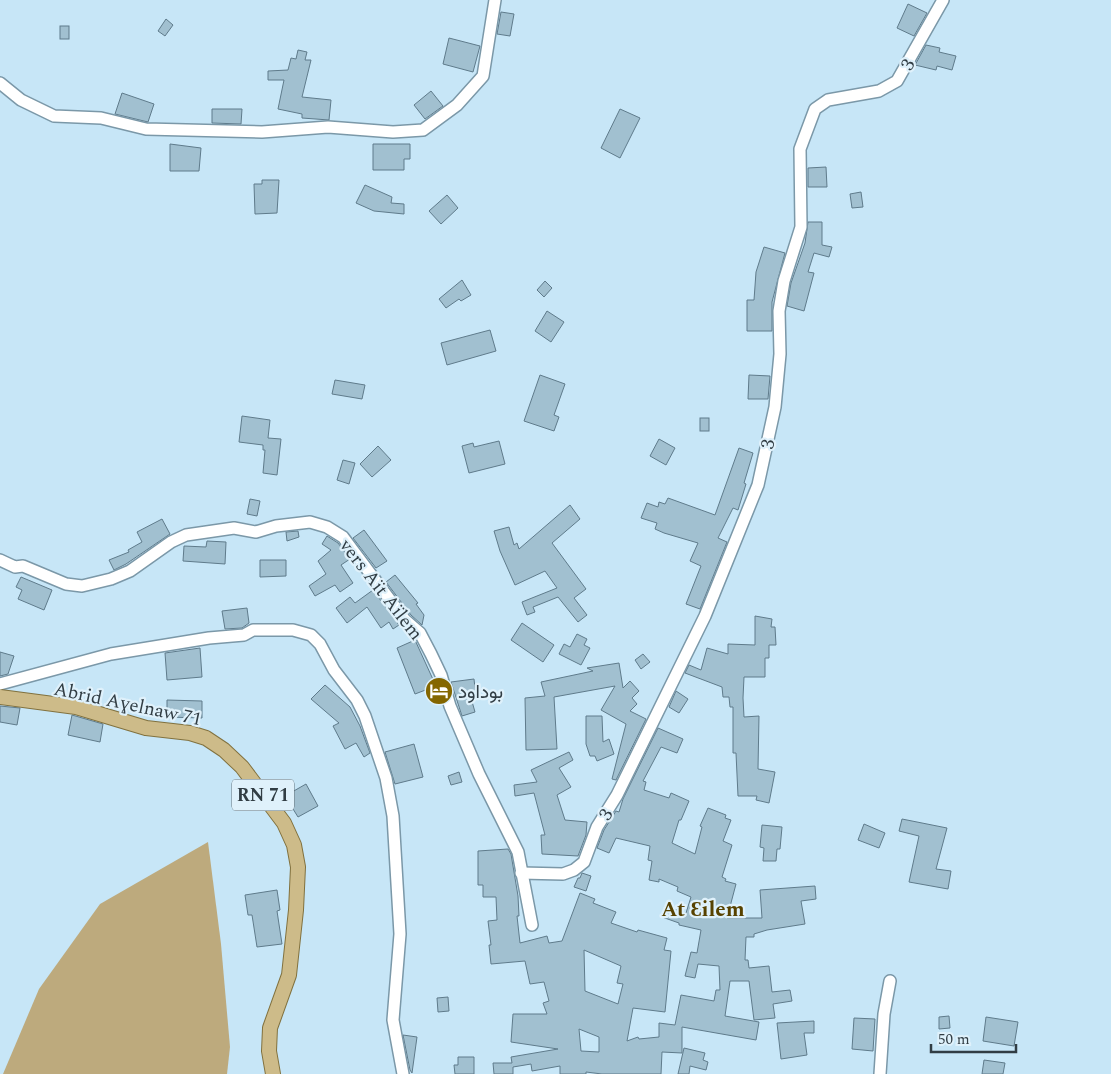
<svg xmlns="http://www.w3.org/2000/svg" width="1111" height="1074" font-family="Spectral,Vazirmatn,serif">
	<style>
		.forest { fill: #bdaa7d }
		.building { fill: #a1c0d0; stroke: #5f7b8b; fill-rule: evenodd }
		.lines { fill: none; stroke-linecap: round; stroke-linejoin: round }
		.minor-casing { stroke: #7b98a8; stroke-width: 14 }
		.major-casing { stroke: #81713e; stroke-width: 16 }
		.minor { stroke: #fff; stroke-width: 11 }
		.major { stroke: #cdbb89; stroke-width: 14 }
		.labels { text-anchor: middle; stroke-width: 4.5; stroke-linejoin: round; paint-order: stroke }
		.shield { fill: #dff1fb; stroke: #65737b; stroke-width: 1 }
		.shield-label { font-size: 18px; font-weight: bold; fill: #313d44 }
		.street-label { font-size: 19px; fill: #313d44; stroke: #dff1fb }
		.poi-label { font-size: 19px; fill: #313d44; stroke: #dff1fb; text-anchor: start }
		.quarter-label { font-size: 21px; font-weight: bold; fill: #574200; stroke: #dff1fb }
	</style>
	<rect width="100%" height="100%" fill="#c7e6f7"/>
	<polygon class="forest" points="208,842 221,944 230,1047 227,1074 3,1074 39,989 100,904"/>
	<g class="building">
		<polygon points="908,4 927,13 914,36 897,28"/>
		<polygon points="501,12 514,14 510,36 497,34"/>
		<polygon points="166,19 173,25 165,36 158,31"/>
		<rect x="60" y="26" width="9" height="13"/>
		<polygon points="449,38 480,46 473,72 443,64"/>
		<polygon points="926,45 940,48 939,52 956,56 952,70 937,66 936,70 915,65"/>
		<polygon points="298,50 307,52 305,60 311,60 302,97 331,100 329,120 302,118 302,114 278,109 284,80 268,80 268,71 288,70 291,58 296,59"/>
		<polygon points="431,91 443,106 425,119 414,105"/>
		<polygon points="122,93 154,104 148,122 115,114"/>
		<polygon points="212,109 242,109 241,124 212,123"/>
		<polygon points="620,109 640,118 620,158 601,148"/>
		<polygon points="170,144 201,148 199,171 170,171"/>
		<polygon points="373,144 410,144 410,159 404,159 404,170 373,170"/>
		<polygon points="826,167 827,187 808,187 808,168"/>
		<polygon points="262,180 279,180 277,213 255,214 254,184 262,184"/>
		<polygon points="365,185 392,197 391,203 404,204 404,214 374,211 356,203"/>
		<polygon points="861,192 863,207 852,208 850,194"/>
		<polygon points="447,195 458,208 441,224 429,211"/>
		<polygon points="808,222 822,222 822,245 832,247 829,257 814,253 808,272 814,273 804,311 787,306 791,283 805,243"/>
		<polygon points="764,247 785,253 772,302 772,331 747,331 747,300 754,300 756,272"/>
		<polygon points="462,280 471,295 461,301 459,299 446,308 439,299"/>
		<polygon points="545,281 552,288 544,297 537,290"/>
		<polygon points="547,311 564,322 551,342 535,331"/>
		<polygon points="490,330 496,351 447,365 441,343"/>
		<polygon points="540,375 565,384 554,415 559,417 554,431 524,421"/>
		<polygon points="749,375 770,376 768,399 748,399"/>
		<polygon points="335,380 365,385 362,399 332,394"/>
		<polygon points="242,416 270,420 268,438 281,439 277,475 263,473 265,450 263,450 263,445 239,442"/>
		<rect x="700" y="418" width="9" height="13"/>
		<polygon points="659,439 675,448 666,465 650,456"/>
		<polygon points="499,441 505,464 469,473 462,446 473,443 474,447"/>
		<polygon points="378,446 391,460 372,477 360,464"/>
		<polygon points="739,448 753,453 744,483 746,484 738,510 733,508 718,538 727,542 700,609 686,604 701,566 690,561 698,543 664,533 655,529 657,523 641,518 647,503 658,507 659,502 665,504 668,498 715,515"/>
		<polygon points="343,460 355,463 349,484 337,480"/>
		<polygon points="250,499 260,501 257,516 247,514"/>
		<polygon points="570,505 580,519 552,543 586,589 574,598 587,615 578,622 558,597 533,607 535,612 527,615 522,602 557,588 545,571 515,585 500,551 494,531 509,527 514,545 517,543 519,549"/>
		<polygon points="162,519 170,534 126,564 114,570 109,560 129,552 128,550 142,542 137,532"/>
		<polygon points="364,530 387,561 376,568 353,538"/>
		<polygon points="298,531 299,537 287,541 286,532"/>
		<polygon points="327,536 338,543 350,559 341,565 353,583 340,592 335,585 315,596 309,586 326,574 318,561 331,550 322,544"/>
		<polygon points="207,541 226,542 225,564 183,561 184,546 206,547"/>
		<polygon points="260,560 286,560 286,576 260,577"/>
		<polygon points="395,575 418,603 416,604 424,615 422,625 411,615 386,582"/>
		<polygon points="21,577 52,590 44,610 18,599 22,590 16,587"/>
		<polygon points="373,590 399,625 393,629 389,622 381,628 367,607 347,623 336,608 350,597 355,603"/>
		<polygon points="247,608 249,623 242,628 225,629 222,611"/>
		<polygon points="755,616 772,619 771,627 775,627 776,645 769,645 769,658 765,658 765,677 744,677 743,698 744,717 759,716 758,769 775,772 769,803 756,800 757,796 738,796 736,753 733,753 733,707 730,707 729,697 723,697 722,687 685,673 689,665 701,670 707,648 728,654 728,644 755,645"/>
		<polygon points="522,623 554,645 543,662 511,640"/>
		<polygon points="577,634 587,639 584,645 590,648 581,665 559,654 564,644 570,647"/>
		<polygon points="415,640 436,686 415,694 397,648"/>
		<polygon points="200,648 202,677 167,680 165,653"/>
		<polygon points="0,652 14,656 8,674 0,676"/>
		<polygon points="643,654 650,662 641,669 635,660"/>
		<polygon points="619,663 623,688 630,681 639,691 632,698 637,704 630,711 646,719 616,780 612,779 626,724 601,710 615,686 554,697 557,749 526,750 525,698 545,696 541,682 593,671 587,668"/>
		<polygon points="474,679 476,697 471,698 475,712 462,716 451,682"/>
		<polygon points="325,685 350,707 360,726 370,753 364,757 356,743 345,749 333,726 339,723 311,699"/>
		<polygon points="676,691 688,699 679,713 669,707"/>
		<polygon points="167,700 202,701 202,718 167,717"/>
		<polygon points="0,706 20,708 17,725 0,722"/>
		<polygon points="72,715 103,724 100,742 68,735"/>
		<polygon points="586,716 602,716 603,742 609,739 614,754 597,761 595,756 590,756 586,744"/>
		<path d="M 658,728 L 683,739 L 677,753 L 661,747 L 643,781 L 646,782 L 644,790 L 669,798 L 671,793 L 689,801 L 681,820 L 679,820 L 672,843 L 695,854 L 702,827 L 700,826 L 708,808 L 726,815 L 725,818 L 731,820 L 723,841 L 732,845 L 722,877 L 726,879 L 725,881 L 736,884 L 727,918 L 762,918 L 760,890 L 815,886 L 816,899 L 801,901 L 805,924 L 767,930 L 754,934 L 754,937 L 746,937 L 745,960 L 748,960 L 749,968 L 769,966 L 772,992 L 790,990 L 792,1001 L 773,1004 L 775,1018 L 754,1020 L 749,981 L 730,981 L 725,1016 L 759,1022 L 756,1040 L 682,1027 L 682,1053 L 662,1052 L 661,1074 L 602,1074 L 586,1072 L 586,1074 L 560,1074 L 560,1066 L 532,1071 L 531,1064 L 513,1067 L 513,1074 L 494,1074 L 493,1063 L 512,1063 L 511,1057 L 558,1049 L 511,1042 L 513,1014 L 547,1014 L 543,1003 L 549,1001 L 544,982 L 530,984 L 525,961 L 491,964 L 489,945 L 491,945 L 488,921 L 497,920 L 496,897 L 483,897 L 483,885 L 478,885 L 478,851 L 508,849 L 511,854 L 518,896 L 519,916 L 517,916 L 520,943 L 547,936 L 549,943 L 562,941 L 580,893 L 595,899 L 593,903 L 616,912 L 611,923 L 637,932 L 638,930 L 667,938 L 664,950 L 671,951 L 665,1012 L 633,1008 L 627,1041 L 638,1037 L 639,1039 L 659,1037 L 659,1023 L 675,1025 L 681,995 L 714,1001 L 716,990 L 720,990 L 719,966 L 698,964 L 695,978 L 685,976 L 691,952 L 697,953 L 701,930 L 679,925 L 679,923 L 662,917 L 665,906 L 686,913 L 691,897 L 677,891 L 678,887 L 659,879 L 659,882 L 649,880 L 652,861 L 648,860 L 650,846 L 616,838 L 609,853 L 597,848 L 604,830 L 616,811 L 619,812 L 623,799 ZM 584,950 L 621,966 L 617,983 L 623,984 L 618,1004 L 585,991 ZM 579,1029 L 599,1037 L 599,1052 L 581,1051 Z"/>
		<polygon points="414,744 423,777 395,784 385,752"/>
		<polygon points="569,752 573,760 559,768 571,787 557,795 565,820 587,822 586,835 578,856 542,854 541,835 545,835 534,793 515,796 514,785 537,782 531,770"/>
		<polygon points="459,772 462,782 451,785 448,776"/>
		<polygon points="306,784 318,806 298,817 285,796"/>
		<polygon points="902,819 947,828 936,869 951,871 948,889 909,882 919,836 899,831"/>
		<polygon points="864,824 885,833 879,848 858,840"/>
		<polygon points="762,825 782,827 780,849 777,849 776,861 763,861 764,848 760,847"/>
		<polygon points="582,873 591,876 586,891 574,887 578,878 580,878"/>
		<polygon points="277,890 280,910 277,911 282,944 257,947 252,915 248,915 245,895"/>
		<polygon points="448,997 449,1011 438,1012 437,998"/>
		<polygon points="949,1016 950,1028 939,1029 939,1017"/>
		<polygon points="986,1017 1018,1022 1014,1046 983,1041"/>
		<polygon points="854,1018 875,1019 873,1051 852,1049"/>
		<polygon points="814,1021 814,1033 804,1033 807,1055 781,1059 777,1023"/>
		<polygon points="403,1035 417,1037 412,1073 410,1070"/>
		<polygon points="684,1048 705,1053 703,1060 708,1062 706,1070 690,1066 689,1074 678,1074"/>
		<polygon points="458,1057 474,1057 474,1074 455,1074 454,1065 458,1065"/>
		<polygon points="984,1060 1005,1063 1003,1074 982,1074"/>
	</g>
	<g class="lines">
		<defs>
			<g id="minor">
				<polyline points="0,83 21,100 54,116 101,118 146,129 262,132 328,127 393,132 423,130 457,105 483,76 495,0"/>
				<polyline points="0,560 15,567 23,566 66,584 82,586 111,579 130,571 171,542 186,535 234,528 256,532 276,526 310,522 327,527 343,537 405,620 420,633 431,654 441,675 450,706 479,774 518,852 532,925"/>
				<polyline points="0,684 111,654 209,638 244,635 253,630 293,630 311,635 320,644 334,670 357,700 365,716 386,778 393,816 400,934 393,1020 403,1074"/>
				<polyline points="521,873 563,874 574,870 584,862 597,827 617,795 705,616 758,485 775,407 780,354 779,311 784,281 801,227 800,149 815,109 828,100 879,91 897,81 943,0"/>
				<polyline points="880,1074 884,1014 890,981"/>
			</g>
			<polyline id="major" points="0,697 76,707 146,728 190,733 206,738 224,750 242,767 284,823 294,845 298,867 296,910 289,975 270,1028 269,1051 273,1074"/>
		</defs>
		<use href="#minor" class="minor-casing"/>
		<use href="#major" class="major-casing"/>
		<use href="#minor" class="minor"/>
		<use href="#major" class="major"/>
	</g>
	<defs>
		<symbol id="hotel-disc" viewBox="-11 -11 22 22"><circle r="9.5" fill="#846600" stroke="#dff1fb"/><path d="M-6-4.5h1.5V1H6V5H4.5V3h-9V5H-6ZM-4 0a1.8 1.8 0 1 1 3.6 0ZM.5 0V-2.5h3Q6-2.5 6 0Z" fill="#fff"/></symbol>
	</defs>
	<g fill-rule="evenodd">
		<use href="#hotel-disc" x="423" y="675" width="32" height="32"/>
	</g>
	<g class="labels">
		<rect class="shield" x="232" y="779.5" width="62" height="31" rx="4"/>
		<g class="shield-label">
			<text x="263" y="801">RN 71</text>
		</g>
		<g class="street-label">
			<text transform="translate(907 64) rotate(-59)" y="7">3</text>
			<text transform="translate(767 444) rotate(-78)" y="7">3</text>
			<text transform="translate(382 589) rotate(52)" y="7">vers Aït Aïlem</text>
			<text transform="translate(128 703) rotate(12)" y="7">Abrid Aɣelnaw 71</text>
			<text transform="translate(605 814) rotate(-57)" y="7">3</text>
		</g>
		<g class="poi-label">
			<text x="458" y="698">بوداود</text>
		</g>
		<g class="quarter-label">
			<text x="703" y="916">At Ɛilem</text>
		</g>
	</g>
	<path d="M931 1044v8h85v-8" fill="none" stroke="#313d44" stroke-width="2.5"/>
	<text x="938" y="1044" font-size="15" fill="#313d44" stroke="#dff1fb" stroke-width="4" paint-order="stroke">50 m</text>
</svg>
